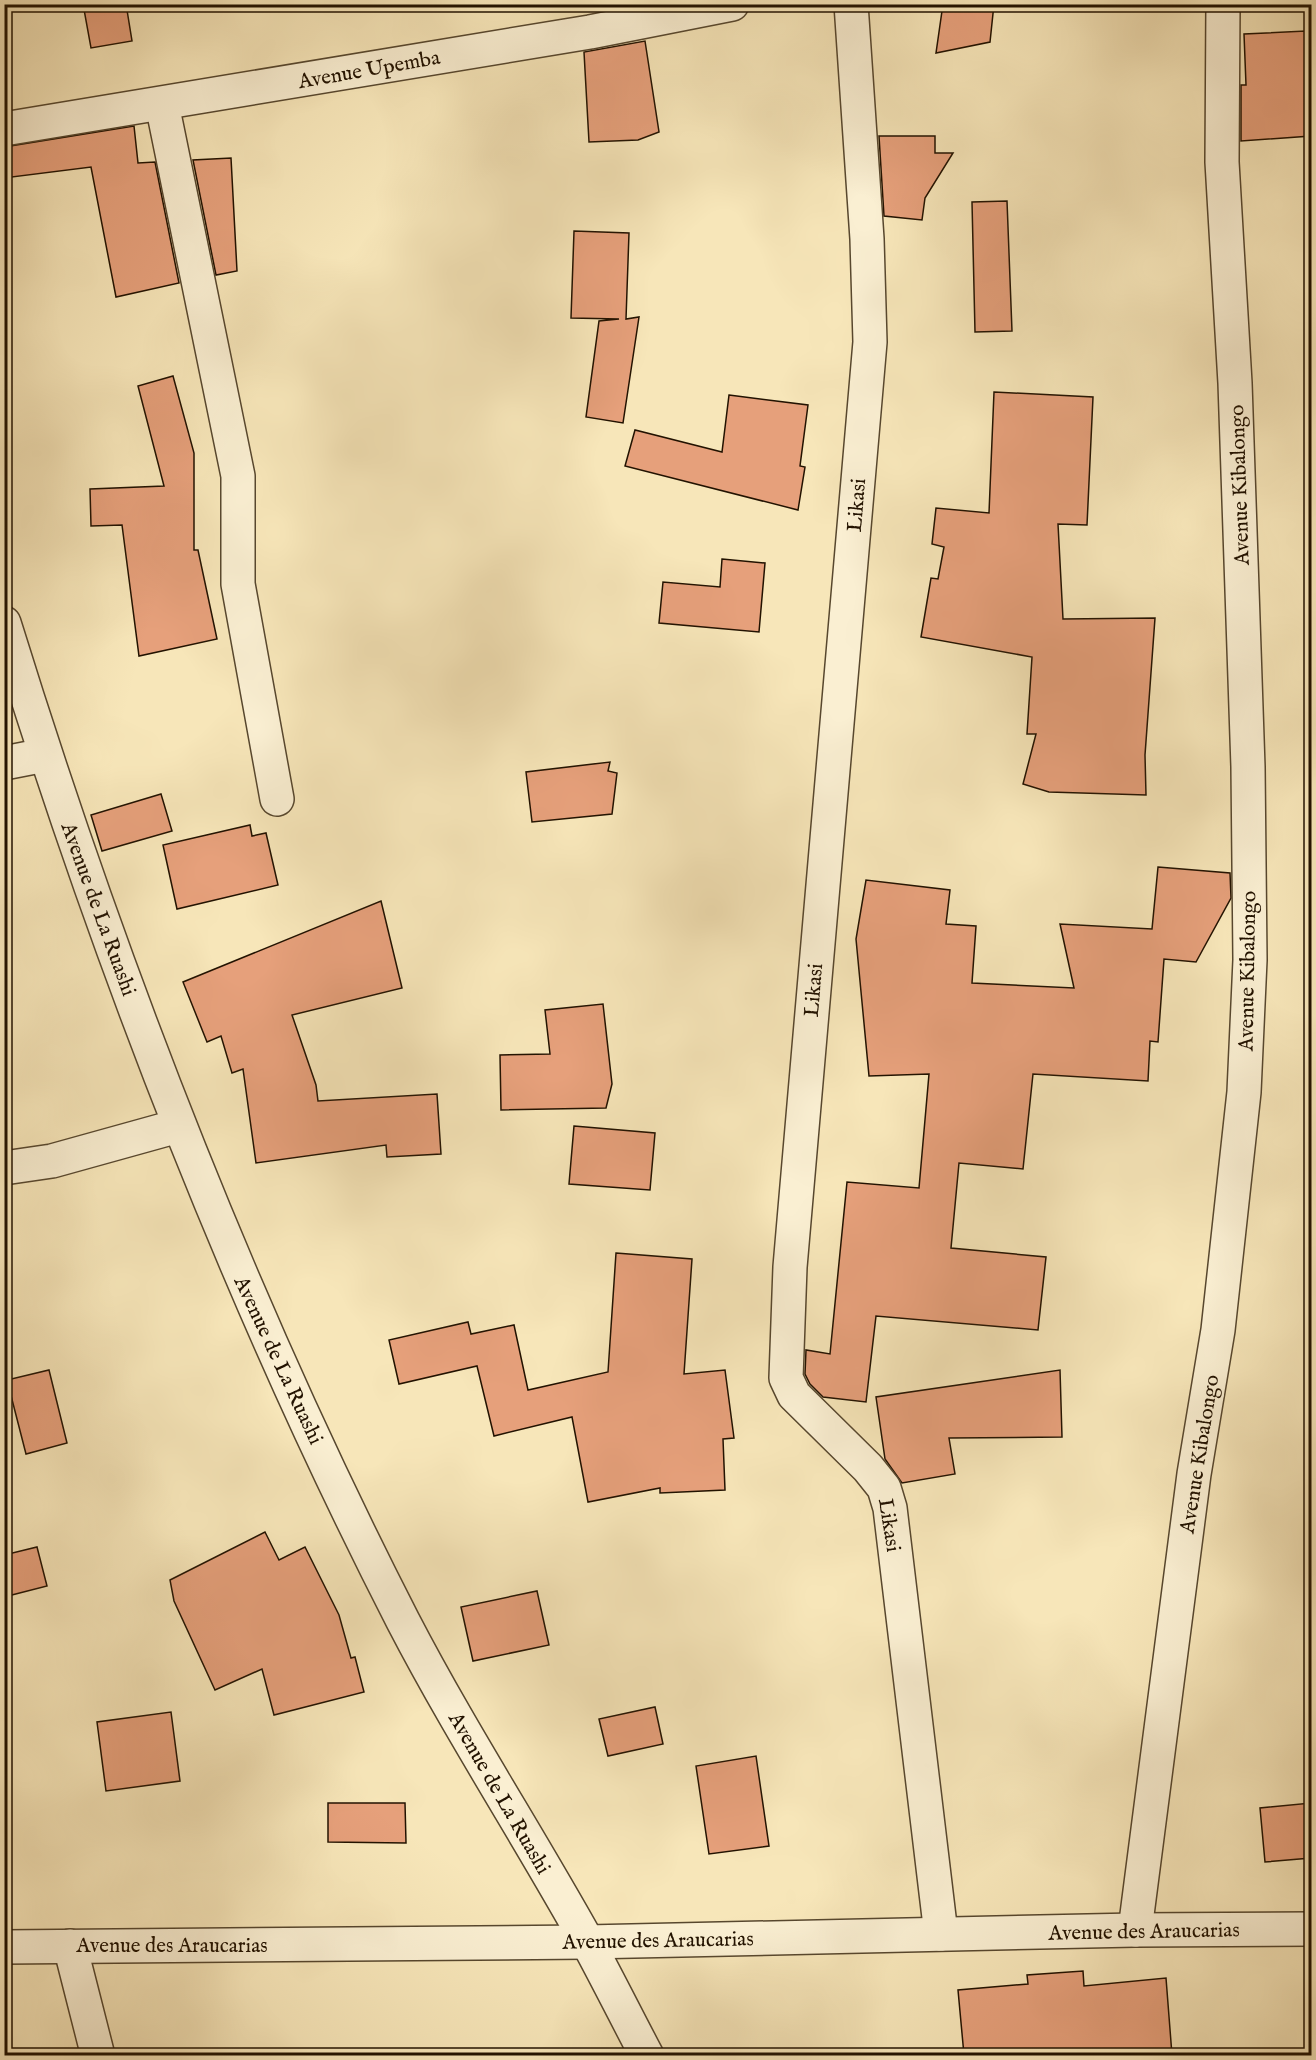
<svg xmlns="http://www.w3.org/2000/svg" width="1316" height="2060" font-family="'IM FELL English',serif">
	<style>
		.building { fill: #e6a07b; stroke: #221200; stroke-width: 1.5 }
		.lines { fill: none; stroke-linecap: round; stroke-linejoin: round }
		.minor-casing { stroke: #57472e; stroke-width: 36 }
		.minor { stroke: #faefd2; stroke-width: 33 }
		.labels { text-anchor: middle; stroke-width: 4.5; stroke-linejoin: round; paint-order: stroke }
		.street-label { font-size: 21px; fill: #221200; stroke: #faefd2 }
	</style>
	<rect width="100%" height="100%" fill="#f7e6b9"/>
	<filter id="stains"><feTurbulence type="fractalNoise" baseFrequency=".00333" numOctaves="4"/><feColorMatrix values="0 0 0 0 .2 0 0 0 0 .09 0 0 0 0 .02 0 0 0 .5 -.17"/></filter>
	<radialGradient id="worn" r=".72"><stop offset=".6" stop-color="#630" stop-opacity="0"/><stop offset="1" stop-color="#630" stop-opacity=".3"/></radialGradient>
	<g class="building">
		<polygon points="83,4 126,4 132,41 91,48"/>
		<polygon points="943,4 994,4 990,42 936,53"/>
		<polygon points="1306,31 1307,41 1311,41 1311,136 1241,141 1241,85 1246,85 1244,34"/>
		<polygon points="645,41 659,132 638,140 589,142 584,52"/>
		<polygon points="134,126 138,163 155,162 179,283 116,297 91,167 4,178 4,147"/>
		<polygon points="879,136 935,136 935,153 953,153 925,198 922,220 884,216"/>
		<polygon points="231,158 237,271 216,275 193,160"/>
		<polygon points="1007,201 1012,331 975,332 972,202"/>
		<polygon points="574,231 629,233 626,319 639,317 623,423 586,417 599,321 619,319 571,318"/>
		<polygon points="173,376 194,453 194,550 198,550 217,639 139,656 122,525 91,526 90,489 164,486 138,386"/>
		<polygon points="994,392 1093,397 1087,525 1058,524 1063,619 1155,618 1145,755 1146,795 1049,792 1023,784 1036,734 1027,734 1032,657 921,637 931,578 938,579 944,547 932,544 936,508 989,513"/>
		<polygon points="729,395 808,405 800,466 805,467 798,510 625,466 635,430 722,452"/>
		<polygon points="722,559 765,563 759,632 659,623 663,582 720,587"/>
		<polygon points="610,762 608,771 617,773 612,814 532,822 526,772"/>
		<polygon points="161,794 172,831 102,851 91,815"/>
		<polygon points="250,825 252,836 266,833 278,885 177,909 163,845"/>
		<polygon points="1158,867 1230,873 1231,898 1196,962 1164,959 1158,1042 1150,1041 1148,1081 1033,1074 1023,1169 959,1163 951,1248 1046,1257 1038,1330 876,1316 866,1402 823,1397 810,1384 805,1374 806,1350 830,1354 847,1182 919,1188 929,1074 869,1076 856,939 866,880 950,890 946,924 976,926 972,983 1074,988 1060,924 1152,929"/>
		<polygon points="381,901 402,988 292,1015 316,1085 318,1101 437,1094 441,1154 387,1157 386,1145 256,1163 243,1069 232,1073 221,1036 207,1042 183,982"/>
		<polygon points="603,1004 612,1084 606,1108 501,1110 500,1055 550,1054 545,1010"/>
		<polygon points="574,1126 655,1133 650,1190 569,1184"/>
		<polygon points="616,1253 692,1259 684,1374 725,1370 734,1438 723,1439 725,1490 660,1493 660,1488 588,1502 572,1417 494,1436 477,1366 399,1384 389,1340 468,1322 471,1334 514,1325 528,1390 608,1372"/>
		<polygon points="49,1370 67,1443 26,1454 7,1380"/>
		<polygon points="1060,1370 1062,1437 949,1438 955,1474 902,1483 885,1459 876,1397"/>
		<polygon points="265,1532 279,1560 305,1547 339,1615 351,1658 355,1657 364,1692 274,1715 262,1669 215,1690 174,1601 170,1580"/>
		<polygon points="37,1547 47,1586 4,1597 4,1555"/>
		<polygon points="537,1591 549,1645 473,1661 461,1607"/>
		<polygon points="655,1707 663,1744 608,1756 599,1719"/>
		<polygon points="171,1712 180,1781 106,1791 97,1722"/>
		<polygon points="756,1756 769,1846 709,1854 696,1766"/>
		<polygon points="328,1803 405,1803 406,1843 328,1842"/>
		<polygon points="1311,1803 1311,1858 1265,1862 1260,1808"/>
		<polygon points="1083,1971 1084,1986 1166,1978 1172,2055 964,2055 958,1990 1028,1984 1027,1975"/>
	</g>
	<g class="lines">
		<defs>
			<g id="minor">
				<polyline points="851,4 867,239 870,342 790,1267 786,1378 794,1395 868,1468 884,1488 890,1508 941,1934"/>
				<polyline points="162,104 238,476 238,584 277,799"/>
				<polyline points="4,129 590,32 732,4"/>
				<path d="M 4,623 C 110,966 239,1301 403,1621 C 460,1731 528,1835 588,1943 C 608,1980 627,2018 647,2056"/>
				<polyline points="4,763 45,755"/>
				<polyline points="4,1168 52,1161 178,1126"/>
				<polyline points="1135,1930 1194,1474 1218,1330 1244,1092 1250,960 1248,767 1235,383 1222,162 1223,4"/>
				<polyline points="70,1946 98,2056"/>
				<polyline points="4,1947 587,1942 1135,1930 1312,1929"/>
			</g>
		</defs>
		<use href="#minor" class="minor-casing"/>
		<use href="#minor" class="minor"/>
	</g>
	<g class="labels">
		<g class="street-label">
			<text transform="translate(369 69) rotate(-10)" y="7">Avenue Upemba</text>
			<text transform="translate(1239 485) rotate(-92)" y="7">Avenue Kibalongo</text>
			<text transform="translate(856 505) rotate(-85)" y="7">Likasi</text>
			<text transform="translate(99 909) rotate(70)" y="7">Avenue de La Ruashi</text>
			<text transform="translate(1247 971) rotate(-89)" y="7">Avenue Kibalongo</text>
			<text transform="translate(813 990) rotate(-85)" y="7">Likasi</text>
			<text transform="translate(279 1360) rotate(65)" y="7">Avenue de La Ruashi</text>
			<text transform="translate(1199 1454) rotate(-81)" y="7">Avenue Kibalongo</text>
			<text transform="translate(890 1525) rotate(81)" y="7">Likasi</text>
			<text transform="translate(500 1793) rotate(60)" y="7">Avenue de La Ruashi</text>
			<text transform="translate(1144 1931) rotate(-1)" y="7">Avenue des Araucarias</text>
			<text transform="translate(658 1940) rotate(-1)" y="7">Avenue des Araucarias</text>
			<text x="172" y="1952">Avenue des Araucarias</text>
		</g>
	</g>
	<rect width="1316" height="2060" fill="none" stroke="#f7e6b9" stroke-width="24"/>
	<rect x="6" y="6" width="1304" height="2048" fill="none" stroke="#221200" stroke-width="3"/>
	<rect x="12" y="12" width="1292" height="2036" fill="none" stroke="#221200" stroke-width="1.5"/>
	<rect width="100%" height="100%" filter="url(#stains)"/>
	<rect width="100%" height="100%" fill="url(#worn)"/>
</svg>
